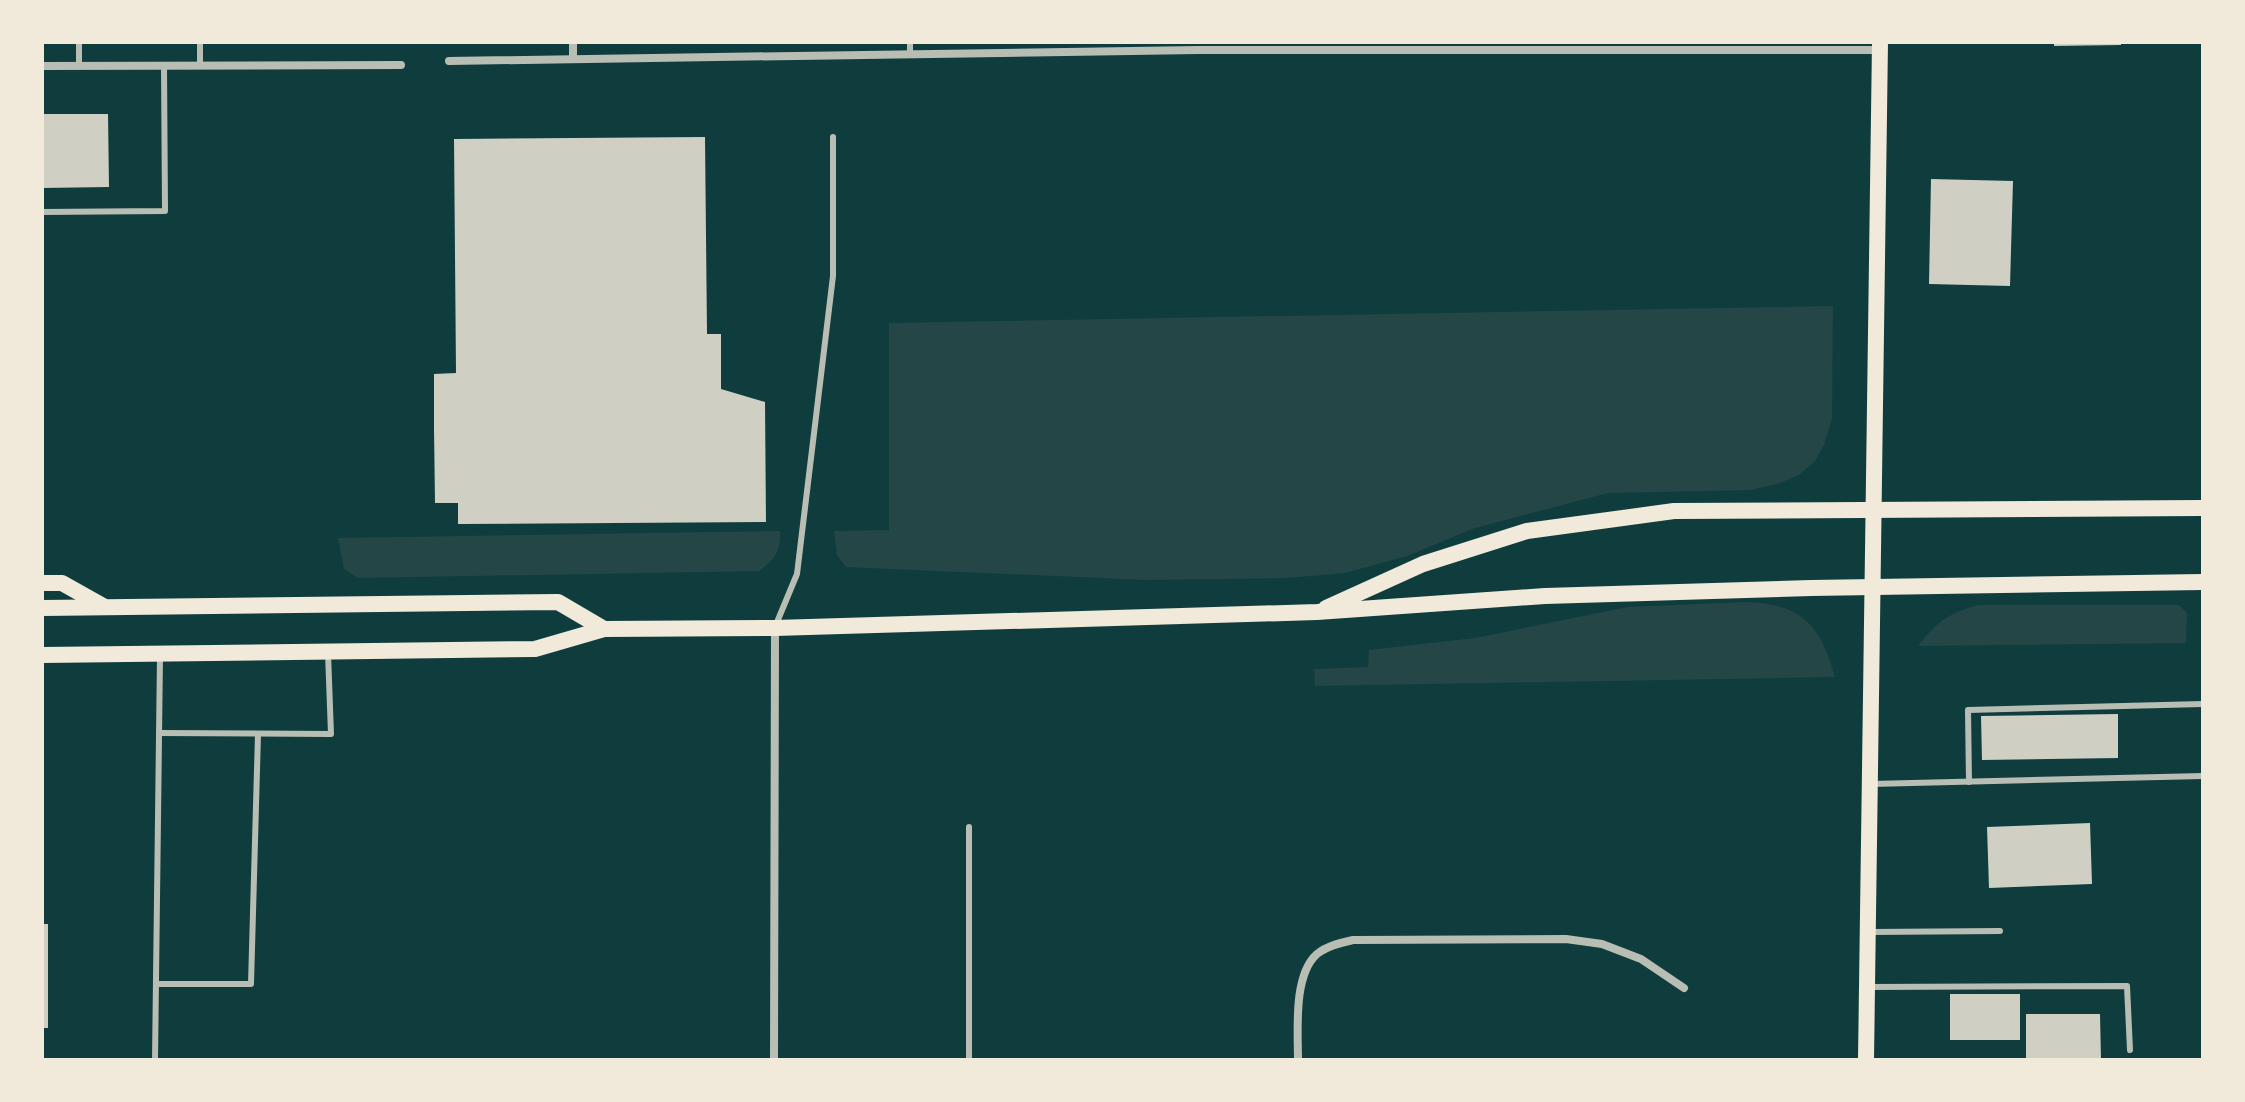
<svg xmlns="http://www.w3.org/2000/svg" width="2245" height="1102" font-family="Manrope,sans-serif">
	<style>
		.green { fill: #244646 }
		.building { fill: #cfcfc3 }
		.lines { fill: none; stroke-linecap: round; stroke-linejoin: round }
		.service { stroke: #b8beb3; stroke-width: 6 }
		.minor { stroke: #b8beb3; stroke-width: 8 }
		.secondary { stroke: #f1e9da; stroke-width: 16 }
	</style>
	<rect width="100%" height="100%" fill="#0f3d3e"/>
	<g class="green">
		<polygon points="1833,306 1832,419 1824,445 1815,461 1799,475 1780,483 1751,490 1608,493 1475,528 1407,556 1345,573 1287,578 1146,580 846,567 837,555 834,531 889,530 889,323"/>
		<path d="M 780,531 C 781,551 775,560 759,571 L 358,578 L 344,569 L 338,538 Z"/>
		<path d="M 1745,602 C 1803,604 1820,625 1835,677 L 1315,686 L 1314,669 L 1368,667 L 1369,650 L 1475,638 L 1628,607 Z"/>
		<path d="M 1979,605 L 2179,605 L 2187,613 L 2186,643 L 1918,646 C 1935,623 1950,612 1979,605 Z"/>
	</g>
	<g class="building">
		<polygon points="2054,42 2121,42 2121,45 2054,46"/>
		<polygon points="42,114 108,114 109,187 42,188"/>
		<polygon points="705,137 707,334 721,334 721,389 765,402 766,522 458,524 458,503 435,503 434,429 434,374 456,373 454,139"/>
		<polygon points="1931,179 2013,181 2010,286 1929,284"/>
		<polygon points="2118,714 2118,758 1982,760 1981,716"/>
		<polygon points="2090,823 2092,884 1989,888 1987,827"/>
		<rect x="42" y="924" width="6" height="104"/>
		<rect x="1950" y="994" width="70" height="46"/>
		<polygon points="2026,1014 2100,1014 2101,1060 2026,1060"/>
	</g>
	<g class="lines">
		<g class="service">
			<polyline points="200,42 200,66"/>
			<polyline points="910,42 910,54"/>
			<polyline points="79,66 79,42"/>
			<polyline points="42,212 165,211 164,66"/>
			<polyline points="775,627 797,574 833,276 833,137"/>
			<polyline points="159,733 331,734 328,653"/>
			<polyline points="1969,782 1968,710 2203,704"/>
			<polyline points="1871,784 2203,776"/>
			<polyline points="1871,932 2000,931"/>
			<polyline points="156,984 251,984 258,734"/>
			<polyline points="1870,987 2127,986 2130,1050"/>
			<polyline points="155,1060 160,656"/>
			<polyline points="969,1060 969,827"/>
		</g>
		<g class="minor">
			<polyline points="573,59 573,42"/>
			<polyline points="449,61 1198,50 1879,50"/>
			<polyline points="42,66 401,65"/>
			<polyline points="774,1060 775,629"/>
			<path d="M 1298,1060 C 1298,1031 1293,975 1317,954 C 1327,946 1340,943 1353,940 L 1566,939 L 1602,944 L 1641,959 L 1684,988"/>
		</g>
		<g class="secondary">
			<polyline points="42,583 62,583 103,606"/>
			<polyline points="42,608 558,602 604,629"/>
			<polyline points="1326,608 1423,564 1527,531 1674,511 2203,508"/>
			<polyline points="42,655 535,649 604,629 775,628 1317,612 1545,596 1811,588 2203,582"/>
			<polyline points="1866,1060 1880,42"/>
		</g>
	</g>
	<rect width="2245" height="1102" fill="none" stroke="#f1e9da" stroke-width="88"/>
</svg>
